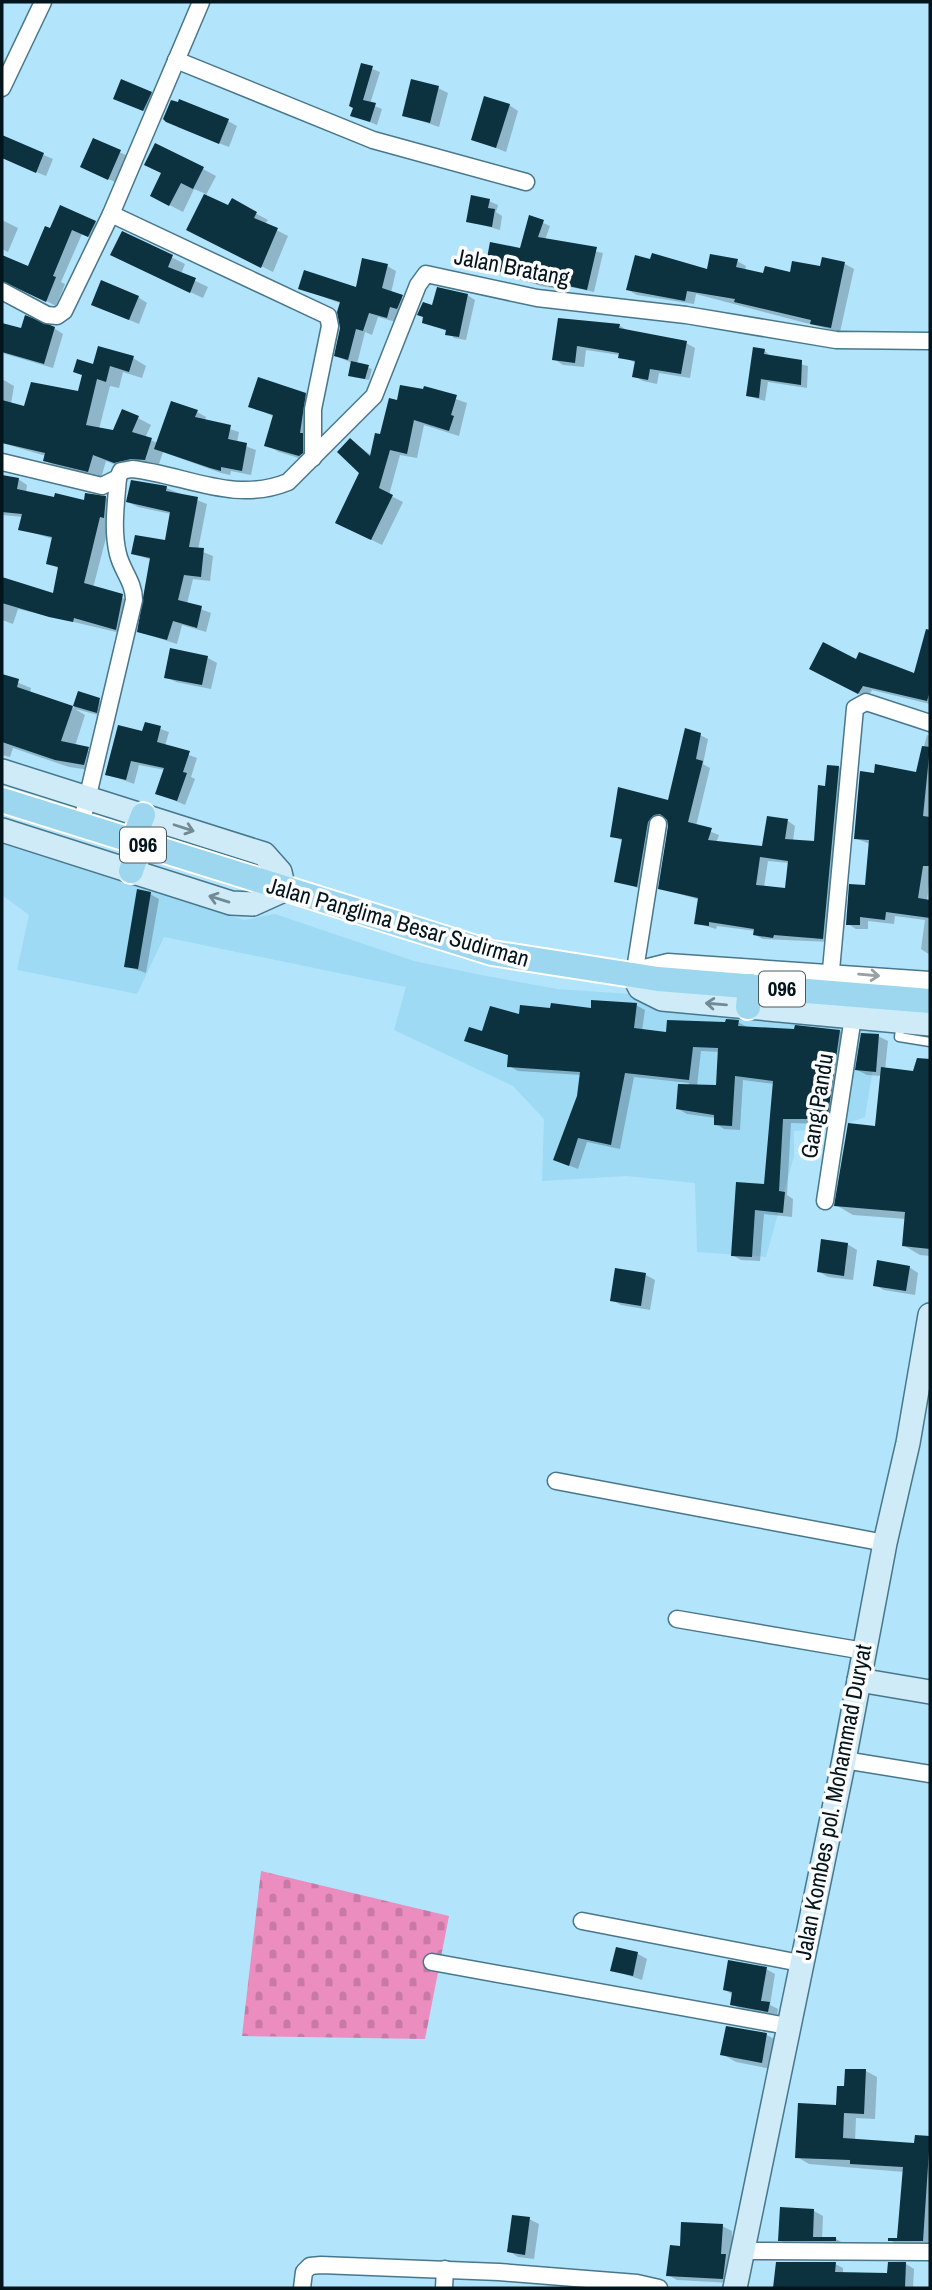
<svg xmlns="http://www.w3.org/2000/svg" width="932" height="2290" font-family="'Archivo Narrow',sans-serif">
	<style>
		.built { fill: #9fdaf5 }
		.cemetery { fill: url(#cemetery-stones) }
		.shadow { fill: #0003; fill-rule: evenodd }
		.building { fill: #0c313f; fill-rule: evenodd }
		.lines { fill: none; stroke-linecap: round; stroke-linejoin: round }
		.lane-casing { stroke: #48778c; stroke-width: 11 }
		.street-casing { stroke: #48778c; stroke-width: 19 }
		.secondary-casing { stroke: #48778c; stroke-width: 26 }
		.primary-casing { stroke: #fff; stroke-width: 28 }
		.lane { stroke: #fff; stroke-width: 8 }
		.street { stroke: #fff; stroke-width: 16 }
		.secondary { stroke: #ceebf7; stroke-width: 23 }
		.primary { stroke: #9dd7ef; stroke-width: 24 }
		.oneway { stroke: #728a94 }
		.oneway2 { stroke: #9aa1a4 }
		.labels { text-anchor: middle; stroke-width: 7; stroke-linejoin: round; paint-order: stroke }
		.shield { fill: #fdfdfd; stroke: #4d5a60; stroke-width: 2 }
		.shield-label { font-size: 21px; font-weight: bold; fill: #02141c }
		.street-label { font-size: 23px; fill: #02141c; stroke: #fdfdfd }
	</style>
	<defs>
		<pattern id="cemetery-stones" width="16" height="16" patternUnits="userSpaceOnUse" patternTransform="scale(1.75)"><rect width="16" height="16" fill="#eb8dbf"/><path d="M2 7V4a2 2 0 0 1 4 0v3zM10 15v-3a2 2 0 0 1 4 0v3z" fill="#c879a4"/></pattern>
	</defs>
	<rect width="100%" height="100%" fill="#b2e4fb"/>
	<polygon class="built" points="2,844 244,920 275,914 414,961 481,975 557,989 630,994 653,1006 880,1027 865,1117 833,1129 794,1131 794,1156 766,1257 697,1252 695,1183 627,1176 542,1181 544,1119 513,1086 394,1030 406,987 164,937 137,994 17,970 29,915 2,895"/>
	<polygon class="cemetery" points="261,1871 449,1916 425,2039 242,2036"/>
	<g class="shadow">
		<polygon points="362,65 380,72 370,104 382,109 377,125 352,115"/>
		<polygon points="438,88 448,93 439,127 404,115"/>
		<polygon points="151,93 160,98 153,115 125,103"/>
		<polygon points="509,105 518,111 506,152 473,139"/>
		<polygon points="228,121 237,126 229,147 177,127"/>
		<polygon points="2,137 53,159 46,176 2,158"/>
		<polygon points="93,140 130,157 118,183 91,172"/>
		<polygon points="203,169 216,176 205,197 229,208 233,201 268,220 265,224 288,236 273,272 188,229 206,194 194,189 183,212 152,196"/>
		<polygon points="489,201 498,205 496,212 502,216 500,230 468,221"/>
		<polygon points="530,217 550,226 545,240 603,253 594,292 566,286 565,290 541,286 487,268 522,250"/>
		<polygon points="2,220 18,228 8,252 2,249"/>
		<polygon points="95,222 104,227 98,241 82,234 61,282 65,284 56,306 18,286 2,285 4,258 29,268 51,230"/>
		<polygon points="123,233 185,264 181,274 208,287 203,298 125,262"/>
		<polygon points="737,261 746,266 745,271 765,275 791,274 845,264 854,269 840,332 696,294 694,304 637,295 628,290 708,271"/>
		<polygon points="387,266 396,271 391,293 411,302 406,313 399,310 396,322 378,317 372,335 365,332 357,364 372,369 369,380 354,377 350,375 352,363 336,356 342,328 342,304 300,288 357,289"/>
		<polygon points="467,295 475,300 466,340 454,338 447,331 424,322 433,307"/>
		<polygon points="138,297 147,303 139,324 102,309"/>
		<polygon points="560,320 619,325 628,331 686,343 695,348 690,378 659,373 657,384 643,381 634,376 636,363 620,355 586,350 584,367 563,365 554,359"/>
		<polygon points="2,324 22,330 54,328 63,334 53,368 2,353"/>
		<polygon points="764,350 771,357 808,366 807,388 768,382 765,401 748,396"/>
		<polygon points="133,358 146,366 142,378 123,372 119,388 110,386 99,429 114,432 138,418 151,425 145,438 158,443 197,412 206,417 205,421 239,432 237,443 256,450 251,475 231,471 230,475 221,473 163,452 158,467 128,470 106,461 101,478 58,468 45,460 46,456 2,443 2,379 14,386 11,404 25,408 80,393 84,376 75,371"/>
		<polygon points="425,388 467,403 459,436 424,425 417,458 400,455 389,495 403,502 382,545 347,528 361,472 351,440 372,456 398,402"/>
		<polygon points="305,395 318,402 312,462 279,452 266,445 275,417 250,406"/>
		<polygon points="2,477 18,479 27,485 26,493 85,502 105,497 115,503 93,588 131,601 125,634 18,609 13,624 2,620 2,579 55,595 60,569 48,563 53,539 20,529 23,517 2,515"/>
		<polygon points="166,488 207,504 198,550 213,556 210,581 193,579 187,604 211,613 206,632 182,625 177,644 139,632 152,560 133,554 166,542 171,514 138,507 128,502"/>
		<polygon points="924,644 930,645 930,704 872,690 867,698 820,673 856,662 915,675"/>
		<polygon points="172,650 208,658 217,663 211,689 176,682 166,677"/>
		<polygon points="2,676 31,688 30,693 74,708 79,693 109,705 106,717 75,709 85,715 75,746 101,756 97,771 69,767 13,748 10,757 2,755"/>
		<polygon points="146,724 169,732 165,746 197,758 191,777 195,779 185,805 157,793 165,770 139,765 134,784 107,774 143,733"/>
		<path d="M 700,735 L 708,739 L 703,764 L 710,768 L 696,826 L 719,835 L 716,843 L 764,848 L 788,821 L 795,826 L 793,841 L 815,843 L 827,787 L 839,767 L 846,772 L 831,942 L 763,939 L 755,935 L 756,931 L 717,926 L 716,929 L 696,923 L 700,900 L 660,888 L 670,825 L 668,818 L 663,817 L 655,826 L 645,890 L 616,881 L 623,841 L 612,836 L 669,802 ZM 768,861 L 789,863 L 787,890 L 764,887 Z"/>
		<polygon points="927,735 930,736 930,877 927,901 930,901 930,955 921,949 925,920 895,916 894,924 868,921 868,929 856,929 848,924 867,887 870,844 855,838 917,774"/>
		<polygon points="150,894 159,899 146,973 126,966"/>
		<path d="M 636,1005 L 645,1010 L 642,1031 L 668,1034 L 738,1022 L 747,1027 L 796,1030 L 796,1027 L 840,1031 L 849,1036 L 836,1118 L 823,1116 L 822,1124 L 791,1123 L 787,1195 L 793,1199 L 792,1217 L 764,1214 L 760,1261 L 741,1260 L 732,1255 L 766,1186 L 775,1084 L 743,1080 L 740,1130 L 724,1129 L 716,1124 L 716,1118 L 687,1114 L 678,1109 L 689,1083 L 634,1077 L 620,1149 L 587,1142 L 578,1169 L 555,1160 L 578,1096 L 581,1075 L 518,1071 L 509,1066 L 510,1056 L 467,1040 L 520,1016 ZM 701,1051 L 720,1052 L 718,1087 L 697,1086 Z"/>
		<polygon points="878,1036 888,1041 885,1070 915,1072 918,1060 930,1061 930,1256 920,1255 903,1245 906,1219 853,1215 836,1205 876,1128 882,1076 867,1075 857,1070"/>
		<polygon points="847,1244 857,1250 853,1280 828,1277 818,1271"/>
		<polygon points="909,1267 918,1273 915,1295 884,1290 875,1285"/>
		<polygon points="646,1275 655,1280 650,1310 621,1305 612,1300"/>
		<polygon points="638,1954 647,1959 642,1980 612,1970"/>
		<polygon points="766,1969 775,1974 770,2005 778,2009 777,2016 741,2009 732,2004 733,1995 724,1989"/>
		<polygon points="767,2035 781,2043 776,2070 736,2062 722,2054"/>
		<polygon points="866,2071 877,2077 875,2119 856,2118 855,2141 916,2145 916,2137 930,2138 930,2247 902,2247 890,2240 899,2240 904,2172 809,2164 797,2157 838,2107 846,2088"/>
		<polygon points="782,2209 814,2211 823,2216 822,2239 836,2239 845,2244 789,2245 779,2240"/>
		<polygon points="529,2219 539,2224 534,2259 518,2257 509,2251"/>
		<polygon points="722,2226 732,2231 732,2283 677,2280 668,2275 681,2248"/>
		<polygon points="778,2263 835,2264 843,2268 843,2274 889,2274 906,2264 914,2269 913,2288 774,2288"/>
	</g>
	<g class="building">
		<polygon points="361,63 373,66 363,100 376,103 370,122 350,116 353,108 349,106"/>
		<polygon points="121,79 152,92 143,111 113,99"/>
		<polygon points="411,79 439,86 430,123 402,116"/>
		<polygon points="484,96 510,104 496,148 471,140"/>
		<polygon points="179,99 229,119 219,144 166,122 163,119 171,100 178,102"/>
		<polygon points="2,135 44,153 36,173 2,158"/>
		<polygon points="93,138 121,150 108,180 80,167"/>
		<polygon points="155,143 204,167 193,189 181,183 169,206 150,196 161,173 144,165"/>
		<polygon points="204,194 228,205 232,198 257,212 254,218 278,228 261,268 186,230"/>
		<polygon points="471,195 490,199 488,208 495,209 492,227 466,222"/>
		<polygon points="60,205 96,221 88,237 72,230 53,276 56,277 46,302 2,281 2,255 28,266 45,226 50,228"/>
		<polygon points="529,215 544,220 538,237 597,247 587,290 559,284 558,288 533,283 513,278 514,274 485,269 490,242 520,248"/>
		<polygon points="122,231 173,255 168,267 196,278 190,293 110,255"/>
		<polygon points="652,253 707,269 710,254 738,259 736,267 763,273 765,266 790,272 792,261 820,266 822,257 845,262 831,328 810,324 811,320 734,302 735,299 687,291 685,301 626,290 635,255 650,259"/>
		<polygon points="362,258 388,264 382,288 403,295 397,309 390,307 387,318 369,313 363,331 356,329 348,360 334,356 340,328 337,312 340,302 298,289 304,270 356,287"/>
		<polygon points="101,280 139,296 129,320 91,305"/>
		<polygon points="437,287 468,294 459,337 445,335 446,330 422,323 423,317 417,315 423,302 432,305"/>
		<polygon points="25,315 55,327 44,364 2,352 2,323 21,328"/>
		<polygon points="558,318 620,324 619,328 687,341 681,374 650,369 648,380 632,377 635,361 618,358 619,353 577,346 575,363 552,360"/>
		<polygon points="98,346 134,356 129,372 110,366 106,382 97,379 86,425 113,430 122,409 139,416 132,432 152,438 145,460 131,459 114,463 93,455 88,472 43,461 45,453 2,443 2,400 24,406 31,382 78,391 82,375 73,372 77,359 93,364"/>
		<polygon points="753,347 765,349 764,354 802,360 801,385 761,379 759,398 746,396"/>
		<polygon points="351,361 369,365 365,379 348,376"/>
		<polygon points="258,377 306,393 300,433 303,433 303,453 299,456 264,446 273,415 248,407"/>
		<polygon points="400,385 423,389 424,386 457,395 451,415 454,416 449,431 414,420 407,454 390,450 379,488 393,495 371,540 335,523 359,473 337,452 350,438 370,456 375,433 380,434 389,398 397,400"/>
		<polygon points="171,401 198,410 195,417 231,425 228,439 247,443 242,471 221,467 221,471 210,468 154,449"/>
		<polygon points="2,475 19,478 17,489 54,497 55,493 84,500 85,493 106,496 104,518 100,517 84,583 123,594 116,630 74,618 73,622 49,617 2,603 2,577 53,593 58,567 46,564 52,537 18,530 22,514 2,512"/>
		<polygon points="131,480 167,486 166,491 198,497 189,547 204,548 201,577 184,575 178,600 202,606 197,628 173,621 167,640 137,632 150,558 131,554 135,535 165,540 170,512 126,502"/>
		<polygon points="926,629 930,630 930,691 927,701 863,686 858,694 809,669 823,642 856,659 859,652 914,673"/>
		<polygon points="170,648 208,656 202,685 164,678"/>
		<polygon points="2,674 19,679 17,687 73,706 61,741 89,747 84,765 55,760 2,742"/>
		<polygon points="78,691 100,698 97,713 73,706"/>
		<polygon points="145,722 161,726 157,742 190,751 183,772 187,773 177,801 155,794 164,768 131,761 126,780 105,775 118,725 142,731"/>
		<path d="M 685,728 L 701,733 L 696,759 L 703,761 L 688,822 L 712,828 L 708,840 L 762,846 L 767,816 L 788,819 L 785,839 L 814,841 L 818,785 L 825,786 L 827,765 L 839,766 L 823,939 L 774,935 L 773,938 L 753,935 L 754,929 L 709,922 L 709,926 L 694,924 L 698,898 L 658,889 L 668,826 L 667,820 L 660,814 L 654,815 L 648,822 L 637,887 L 614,882 L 622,839 L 610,837 L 618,787 L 668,800 ZM 760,857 L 788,861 L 785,888 L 756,885 Z"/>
		<polygon points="922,746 930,747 923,816 930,817 930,866 923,866 918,898 930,900 930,918 886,912 885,920 860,917 860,925 846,925 849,884 865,885 869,840 854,839 860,771 874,773 875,764 916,772"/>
		<polygon points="137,889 151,892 138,969 124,967"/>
		<polygon points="591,1000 637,1003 634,1028 666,1032 667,1020 725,1022 726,1019 739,1020 738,1026 794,1029 795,1025 840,1030 828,1114 815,1113 814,1119 783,1119 779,1191 785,1192 783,1213 755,1210 752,1257 731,1256 736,1182 764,1184 773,1081 735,1076 732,1126 714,1125 714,1115 676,1109 678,1084 716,1085 718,1048 693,1047 689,1080 625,1073 611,1145 578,1138 569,1166 553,1160 577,1096 580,1072 507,1067 508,1055 464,1041 469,1027 482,1031 490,1006 519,1014 520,1005 550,1008 551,1003 591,1008"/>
		<polygon points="861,1033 879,1034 876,1072 855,1070"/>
		<polygon points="917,1058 930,1059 930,1249 902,1246 905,1212 834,1206 848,1123 875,1126 881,1067 913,1071"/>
		<polygon points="821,1239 848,1243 844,1276 817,1272"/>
		<polygon points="877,1260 910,1266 906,1291 873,1286"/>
		<polygon points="615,1268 646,1273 641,1306 610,1301"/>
		<polygon points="616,1947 638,1952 633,1976 610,1971"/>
		<polygon points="728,1960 767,1967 761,2001 770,2002 768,2012 730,2005 732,1992 723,1990"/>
		<polygon points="726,2026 767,2033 762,2063 720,2055"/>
		<polygon points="845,2069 866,2069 864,2114 844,2113 843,2138 914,2143 915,2135 930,2136 923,2241 888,2241 888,2238 897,2238 903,2167 850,2164 850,2160 795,2158 798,2103 836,2105 837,2086 844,2086"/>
		<polygon points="780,2207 814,2209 813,2237 836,2237 836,2241 778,2241"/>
		<polygon points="512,2215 530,2217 525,2255 507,2252"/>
		<polygon points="681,2222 723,2224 721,2254 726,2254 723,2279 666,2276 670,2245 680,2246"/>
		<polygon points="776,2262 836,2262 835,2272 887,2273 888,2262 906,2262 905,2288 773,2288"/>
	</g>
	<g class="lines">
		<defs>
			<polyline id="lane" points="901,1023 899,1037 930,1042"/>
			<g id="street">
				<polyline points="176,60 373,140 526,182"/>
				<polyline points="2,88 43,2"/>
				<polyline points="111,214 328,316 330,326 313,409 313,458"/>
				<polyline points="2,291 47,315 57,316 64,311 111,214 201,2"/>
				<path d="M 2,462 L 102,486 L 118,478 L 121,471 L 132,469 C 186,475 234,504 288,482 L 374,396 L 418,285 L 426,274 L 537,298 L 686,315 L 836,340 L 930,341"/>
				<path d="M 81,825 L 134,600 C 134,582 122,571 118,554 C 112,530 116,503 118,478"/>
				<polyline points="634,976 640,969 668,962 930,980"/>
				<polyline points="634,976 658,824"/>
				<polyline points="829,992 855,708 866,702 930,723"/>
				<polyline points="825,1201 853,1017"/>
				<polyline points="556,1481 885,1543"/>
				<polyline points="677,1619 864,1651"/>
				<polyline points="844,1760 930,1774"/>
				<polyline points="582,1921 800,1963"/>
				<polyline points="432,1962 787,2026"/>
				<polyline points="743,2251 930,2252"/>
				<polyline points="302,2288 304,2272 310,2266 321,2265 499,2272 637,2283 659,2288"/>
				<polyline points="444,2288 445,2269"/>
			</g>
			<g id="secondary">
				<polyline points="2,771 264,854 280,872 284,890 253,904 231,903 2,830"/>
				<polyline points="634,976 640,988 662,999 930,1024"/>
				<polyline points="859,1680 930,1692"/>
				<polyline points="735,2288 844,1760 885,1543 908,1443 930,1315"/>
			</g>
			<g id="primary">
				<polyline points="2,800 492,953 658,979 930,1001"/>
				<polyline points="133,841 143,815"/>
				<polyline points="131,871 140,844"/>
				<polyline points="748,1007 750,986"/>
			</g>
		</defs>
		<use href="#lane" class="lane-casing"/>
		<use href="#street" class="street-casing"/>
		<use href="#secondary" class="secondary-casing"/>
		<use href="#primary" class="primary-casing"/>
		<use href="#lane" class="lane"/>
		<use href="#street" class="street"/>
		<use href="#secondary" class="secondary"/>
		<use href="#primary" class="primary"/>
	</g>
	<defs><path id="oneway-shaft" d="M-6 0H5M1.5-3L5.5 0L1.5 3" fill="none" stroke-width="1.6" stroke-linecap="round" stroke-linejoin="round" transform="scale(1.75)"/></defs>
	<g class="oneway">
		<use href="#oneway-shaft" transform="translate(184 828) rotate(18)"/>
		<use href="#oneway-shaft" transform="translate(219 899) rotate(-163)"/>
		<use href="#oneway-shaft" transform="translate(716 1004) rotate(-175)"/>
	</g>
	<use class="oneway2" href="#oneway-shaft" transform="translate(869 975) rotate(5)"/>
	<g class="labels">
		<g class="shield">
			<rect x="120" y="827.5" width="46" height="35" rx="5"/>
			<rect x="759" y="971.5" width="46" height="35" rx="5"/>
		</g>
		<g class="shield-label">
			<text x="143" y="852">096</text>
			<text x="782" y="996">096</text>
		</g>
		<g class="street-label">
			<text transform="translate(512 267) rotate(11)" y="8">Jalan Bratang</text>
			<text transform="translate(398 922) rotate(16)" y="8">Jalan Panglima Besar Sudirman</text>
			<text transform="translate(817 1106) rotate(-81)" y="8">Gang Pandu</text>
			<text transform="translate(833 1802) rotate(-79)" y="8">Jalan Kombes pol. Mohammad Duryat</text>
		</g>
	</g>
	<rect width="932" height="2290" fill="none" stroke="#02141c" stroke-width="7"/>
</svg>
